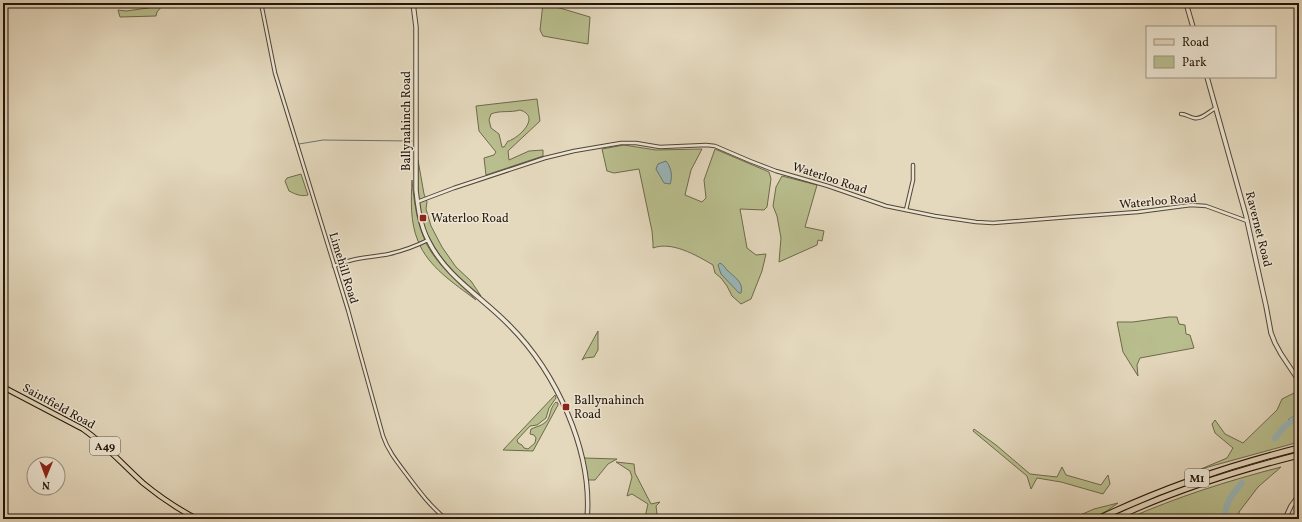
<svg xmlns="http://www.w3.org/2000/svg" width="1302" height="522" font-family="Vollkorn,serif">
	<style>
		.green { fill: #b9be8e; stroke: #6e694c; fill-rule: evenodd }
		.water { fill: #99b8bb; stroke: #697674 }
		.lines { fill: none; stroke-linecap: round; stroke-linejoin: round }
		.stream { stroke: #697674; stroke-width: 1 }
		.river { stroke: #99b8bb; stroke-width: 6 }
		.minor-casing { stroke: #524536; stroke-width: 4.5 }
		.tertiary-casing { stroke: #524536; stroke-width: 5.5 }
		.primary-casing { stroke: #221409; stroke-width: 6 }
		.motorway-casing { stroke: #221409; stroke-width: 7 }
		.minor { stroke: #ede6d4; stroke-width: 2.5 }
		.tertiary { stroke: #ede6d4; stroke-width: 3.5 }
		.primary { stroke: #e4d8bd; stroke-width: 4 }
		.motorway { stroke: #e4d8bd; stroke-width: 5 }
		.poi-dot { fill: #8f2418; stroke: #ede6d4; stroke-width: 1.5 }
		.labels { text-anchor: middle; stroke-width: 3; stroke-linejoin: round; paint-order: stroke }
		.shield { fill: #ede6d4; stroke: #5f5346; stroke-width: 1 }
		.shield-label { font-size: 11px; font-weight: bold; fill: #221409 }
		.street-label { font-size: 12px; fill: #221409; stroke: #ede6d4 }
		.poi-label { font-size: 12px; fill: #221409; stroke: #ede6d4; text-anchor: start }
	</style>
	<rect width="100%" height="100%" fill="#e4d8bd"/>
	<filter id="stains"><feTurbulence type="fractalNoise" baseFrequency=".005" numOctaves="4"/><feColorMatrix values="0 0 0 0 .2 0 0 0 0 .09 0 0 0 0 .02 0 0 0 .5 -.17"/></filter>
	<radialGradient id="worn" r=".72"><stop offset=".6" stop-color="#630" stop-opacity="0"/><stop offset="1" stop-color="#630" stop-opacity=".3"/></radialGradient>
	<g class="green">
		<polygon points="543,3 590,17 588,44 543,36 540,30"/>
		<polygon points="162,6 157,12 156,16 120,17 118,10 126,11"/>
		<path d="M 537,99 L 540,121 L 508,151 L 509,160 L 529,151 L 543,150 L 543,156 L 486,175 L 484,158 L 494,155 L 496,152 L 479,131 L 476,106 ZM 520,110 C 540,116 522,135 511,140 C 510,141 509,141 508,141 C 507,142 505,146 504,147 L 502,147 L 499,134 L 491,128 L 489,120 L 491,114 C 500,110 510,113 520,110 Z"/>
		<path d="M 624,145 L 656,150 L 702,149 L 691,170 L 685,195 L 702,202 L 706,198 L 704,180 L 715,149 L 769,172 L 771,179 L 767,207 L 764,210 L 740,209 L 747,248 L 756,255 L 766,254 L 762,271 L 751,299 L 741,304 L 732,296 L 727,286 L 721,278 L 715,273 L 713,265 C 696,255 672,241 653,248 L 653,243 L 652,231 L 639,169 L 614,173 L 607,171 L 602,149 Z"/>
		<path d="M 418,160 L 424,194 L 427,202 L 426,209 L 431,226 L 442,247 L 456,267 L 471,281 L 481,296 C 453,274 426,246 420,210 C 417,193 418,177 418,160 Z"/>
		<path d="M 301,174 L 308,195 C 301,197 295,194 289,191 L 285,181 L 287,178 Z"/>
		<polygon points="782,176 817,185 805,227 824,231 822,241 818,240 817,245 779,262 781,238 777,216 773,206 776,187"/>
		<path d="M 412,180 C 414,202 417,225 427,245 C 439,267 459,283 476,300 C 455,284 428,267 418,241 C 410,222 411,200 412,180 Z"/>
		<polygon points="1169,317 1177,317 1179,324 1185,325 1186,334 1190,335 1194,348 1140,358 1137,365 1138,376 1123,352 1117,322 1133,322"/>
		<polygon points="598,331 598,350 594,357 585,358 582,360"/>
		<polygon points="1294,393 1299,401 1299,412 1288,420 1292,422 1299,418 1299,442 1201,469 1227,458 1233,448 1215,433 1212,424 1215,420 1225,434 1243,443 1277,410 1282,399"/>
		<path d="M 555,395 L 556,398 L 549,408 L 546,418 L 537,425 L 530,426 L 517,440 L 518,443 L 522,445 L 524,448 L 528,449 L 535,443 L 536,438 L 534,435 L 530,434 L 531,429 C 538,426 546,425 549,417 C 551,411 551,407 556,402 L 558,403 L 558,405 L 533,451 L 503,450 Z"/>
		<polygon points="974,429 996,445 1030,474 1057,477 1062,467 1066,475 1101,485 1108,475 1110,484 1103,494 1061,482 1037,478 1031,489 1027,476 973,431"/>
		<polygon points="584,458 617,459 608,464 595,480 588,480"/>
		<polygon points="616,462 634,464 635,473 651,504 660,502 656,506 657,514 655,519 643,519 645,517 648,504 632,494 627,496 632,477 630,471"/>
		<path d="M 1281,467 L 1258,487 L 1239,512 L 1239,519 L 1127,519 C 1177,497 1227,481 1281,467 Z"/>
		<path d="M 1118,503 C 1101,516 1092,519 1071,519 L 1094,509 Z"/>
	</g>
	<g class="water">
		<path d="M 666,161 C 671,167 673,176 670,184 L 664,183 L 656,169 L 658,164 Z"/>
		<path d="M 720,263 C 724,265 724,267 727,270 C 734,277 744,282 741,293 L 739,293 L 721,274 L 718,265 Z"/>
	</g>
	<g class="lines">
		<polyline class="stream" points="299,144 323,140 412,141"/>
		<g class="river">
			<polyline points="1275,438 1284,427 1299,415"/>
			<path d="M 1226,519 C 1223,504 1233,494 1242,483"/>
		</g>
		<defs>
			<g id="minor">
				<path d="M 261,3 L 275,73 L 348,310 L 383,436 C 388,451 398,463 407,475 C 419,491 430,506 446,519"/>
				<path d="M 1181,114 C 1186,114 1189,117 1194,118 C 1202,120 1209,111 1216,108"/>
				<polyline points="417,202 454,188 545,158 574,151 621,143 636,143 660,147 706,145 715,146 750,161 776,171 828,186 886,206 935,216 976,222 993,223 1069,217 1138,212 1191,205 1206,206 1247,221"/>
				<polyline points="906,210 913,180 913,165"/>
				<path d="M 334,266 C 354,257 369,258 389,254 C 402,251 416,246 428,240"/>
			</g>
			<g id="tertiary">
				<path d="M 413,3 L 416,27 L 416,190 C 418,207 420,225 428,240 C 446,277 481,296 509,325 C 556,372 593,451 587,519"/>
				<polyline points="1186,3 1193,27"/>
				<polyline points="1207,77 1246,216 1266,306 1271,333 1275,343 1281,354 1299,381"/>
				<polyline points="1285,519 1291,506 1299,495"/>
			</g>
			<path id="primary" d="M 3,387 L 83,429 C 106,445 122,464 143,483 C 160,497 178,509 197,519"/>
			<g id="motorway">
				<path d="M 1098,519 C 1163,488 1230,465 1299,448"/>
				<path d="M 1113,519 C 1172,491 1235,471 1299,455"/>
			</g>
		</defs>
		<use href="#minor" class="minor-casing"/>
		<use href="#tertiary" class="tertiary-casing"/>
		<use href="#primary" class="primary-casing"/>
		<use href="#motorway" class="motorway-casing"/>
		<use href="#minor" class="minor"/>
		<use href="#tertiary" class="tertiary"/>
		<use href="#primary" class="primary"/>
		<use href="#motorway" class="motorway"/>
	</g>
	<g class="poi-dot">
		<rect x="419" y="214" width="8" height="8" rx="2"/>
		<rect x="562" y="403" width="8" height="8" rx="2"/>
	</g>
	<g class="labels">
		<g class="shield">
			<rect x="90" y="437" width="30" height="18" rx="3"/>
			<rect x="1185" y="469" width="24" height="18" rx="3"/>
		</g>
		<g class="shield-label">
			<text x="105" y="450">A49</text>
			<text x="1197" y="482">M1</text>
		</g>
		<g class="street-label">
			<text transform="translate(406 121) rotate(-90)" y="4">Ballynahinch Road</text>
			<text transform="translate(830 178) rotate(18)" y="4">Waterloo Road</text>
			<text transform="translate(1158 201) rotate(-5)" y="4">Waterloo Road</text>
			<text transform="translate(1259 229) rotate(76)" y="4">Ravernet Road</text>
			<text transform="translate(344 268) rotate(73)" y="4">Limehill Road</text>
			<text transform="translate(59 406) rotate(29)" y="4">Saintfield Road</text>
		</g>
		<g class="poi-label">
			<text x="431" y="222">Waterloo Road</text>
			<text x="574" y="404">Ballynahinch<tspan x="574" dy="14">Road</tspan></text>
		</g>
	</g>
	<rect width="1302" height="522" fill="none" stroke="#e4d8bd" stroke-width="16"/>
	<rect x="4" y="4" width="1294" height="514" fill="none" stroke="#221409" stroke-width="2"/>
	<rect x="8" y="8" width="1286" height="506" fill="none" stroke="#221409"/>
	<rect x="1146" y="26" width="130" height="52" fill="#ede6d4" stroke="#9c9283"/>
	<rect x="1154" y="39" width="20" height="6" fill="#e4d8bd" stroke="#9c9283"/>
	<text x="1182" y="46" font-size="12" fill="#221409">Road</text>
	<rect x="1154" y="56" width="20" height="12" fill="#b9be8e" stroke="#9c9283"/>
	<text x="1182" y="66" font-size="12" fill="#221409">Park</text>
	<g transform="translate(46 476) rotate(181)"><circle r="19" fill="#ede6d4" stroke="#9c9283"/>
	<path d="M0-3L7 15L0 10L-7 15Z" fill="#8f2418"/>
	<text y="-6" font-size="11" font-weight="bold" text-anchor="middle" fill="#221409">N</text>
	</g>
	<rect width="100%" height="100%" filter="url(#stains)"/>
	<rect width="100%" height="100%" fill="url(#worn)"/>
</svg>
